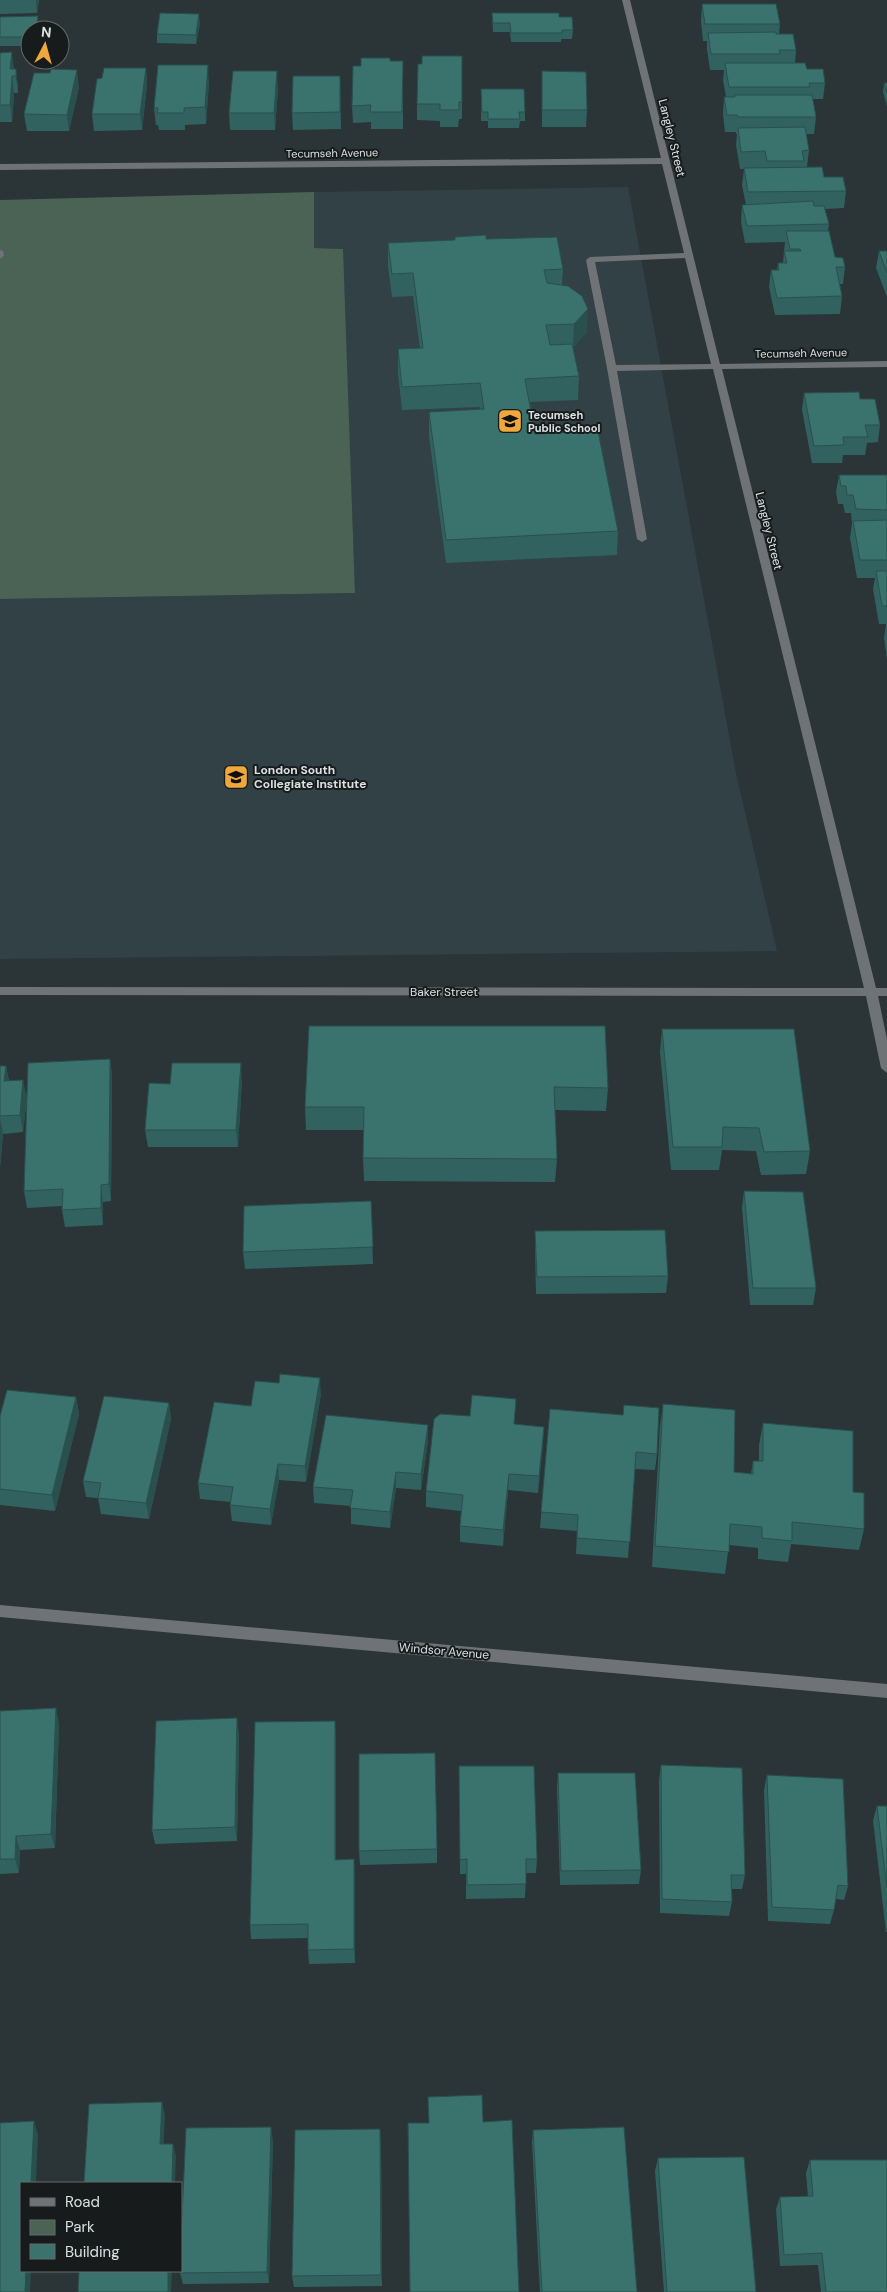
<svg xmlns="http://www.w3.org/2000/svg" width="887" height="2292" font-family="'DM Sans',sans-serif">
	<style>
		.built { fill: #314146 }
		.green { fill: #4a6355 }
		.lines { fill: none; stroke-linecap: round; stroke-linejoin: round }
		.minor { fill: #707376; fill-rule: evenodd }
		.wall { fill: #32625f }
		.shaded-wall { fill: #29504d }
		.building { fill: #3a726e; stroke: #29504d }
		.labels { text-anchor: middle; stroke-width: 4; stroke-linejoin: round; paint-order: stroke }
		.far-street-label { font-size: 11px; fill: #dbe1e2; stroke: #171b1c }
		.far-poi-label { font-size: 11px; font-weight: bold; fill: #dbe1e2; stroke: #171b1c; text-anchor: start }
		.street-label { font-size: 12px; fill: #dbe1e2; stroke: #171b1c }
		.poi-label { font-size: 12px; font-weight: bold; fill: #dbe1e2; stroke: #171b1c; text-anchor: start }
	</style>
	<rect width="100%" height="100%" fill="#2b3437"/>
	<polygon class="built" points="628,187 736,773 777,951 0,959 0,599 355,593 342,249 314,248 314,192"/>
	<polygon class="green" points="314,192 314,248 343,249 355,593 0,599 0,200"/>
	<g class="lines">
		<g class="minor">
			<path d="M 622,0 L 630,0 L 720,364 L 887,361 L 887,367 L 722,369 L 876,988 L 887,988 L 887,996 L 878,996 L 887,1039 L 887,1073 L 881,1068 L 866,996 L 0,995 L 0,987 L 864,988 L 713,369 L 617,371 L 647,539 L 642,542 L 637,539 L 607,368 L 586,260 L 590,257 L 684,253 L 662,164 L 0,170 L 0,164 L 661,158 ZM 685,258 L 711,364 L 616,365 L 595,262 Z"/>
			<polygon points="0,250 3,251 4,256 0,259"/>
			<polygon points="0,1605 887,1684 887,1698 0,1617"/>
		</g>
	</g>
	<g class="wall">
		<polygon points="0,0 39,0 37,13 0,14"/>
		<polygon points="702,4 780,24 779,34 796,50 795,63 807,69 825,83 823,99 813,99 816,117 814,134 806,134 809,150 807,167 824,177 846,191 844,208 825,209 829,224 828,231 835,257 845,267 843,284 840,284 842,296 840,314 775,315 769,287 771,270 777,270 778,263 783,263 784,251 785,242 745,243 741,222 742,205 746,205 742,185 744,169 740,169 736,145 737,134 736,134 736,132 725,132 723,114 724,97 726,97 723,80 724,70 710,70 707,49 707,41 703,41 701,21"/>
		<polygon points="492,13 559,17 573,30 572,39 561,39 561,42 511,42 510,32 493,32"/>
		<polygon points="0,17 39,25 38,30 30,30 30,46 0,46"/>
		<polygon points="200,23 196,44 157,43 157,34"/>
		<polygon points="0,53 14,69 18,86 18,93 14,93 12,122 0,122"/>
		<polygon points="462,56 462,119 459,119 458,127 440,127 440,121 417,120 417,104 422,64"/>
		<polygon points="390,61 403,61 403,129 371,129 371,122 353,123 352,106 361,66"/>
		<polygon points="146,68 147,85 142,130 94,131 92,114 102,78"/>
		<polygon points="542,71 587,110 586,127 542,127"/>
		<polygon points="340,76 341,129 293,130 292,113"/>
		<polygon points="209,82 206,124 185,125 185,130 159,130 158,125 156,125 154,108"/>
		<polygon points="884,83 887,83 887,106 883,92"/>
		<polygon points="79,87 69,131 27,131 24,114"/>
		<polygon points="278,88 275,130 230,130 229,113"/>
		<polygon points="481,89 525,112 525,121 520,121 519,128 488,128 488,121 481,121"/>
		<polygon points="486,239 563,269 562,285 587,332 573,347 579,376 578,400 530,402 535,434 618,531 617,555 446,563 429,436 429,412 480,410 480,407 402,410 398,373 398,349 420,348 413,296 392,297 388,266 388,243"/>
		<polygon points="879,251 887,251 887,297 876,268"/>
		<polygon points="804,393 860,399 880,425 878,442 867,443 865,455 843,455 842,463 812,463 802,410"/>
		<polygon points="839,475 887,475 887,659 884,638 886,624 879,624 873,589 875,578 857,578 850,538 852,523 851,513 845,513 843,504 838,504 836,492"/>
		<polygon points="309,1026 608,1088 606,1111 555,1110 557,1159 555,1182 364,1181 363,1158 364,1130 306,1130 305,1107"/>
		<polygon points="662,1029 810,1151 806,1174 761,1175 756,1151 722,1150 719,1170 671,1170 660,1052"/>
		<polygon points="110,1059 112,1076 111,1201 103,1202 103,1225 65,1227 62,1210 62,1206 27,1208 24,1191"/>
		<polygon points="0,1066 6,1066 9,1081 27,1098 23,1132 3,1134 0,1168"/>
		<polygon points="242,1081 238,1147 148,1147 145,1130"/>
		<polygon points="744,1191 816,1288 813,1305 750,1305 742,1208"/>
		<polygon points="371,1201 373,1264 245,1269 243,1252"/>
		<polygon points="535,1231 668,1276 666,1293 536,1294 535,1248"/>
		<polygon points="321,1394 306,1482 279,1480 271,1525 232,1521 230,1505 231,1502 200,1499 198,1483 251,1406"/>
		<polygon points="76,1397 79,1414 55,1511 0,1505 0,1416"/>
		<polygon points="169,1403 171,1419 149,1519 101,1514 98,1498 86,1497 83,1481"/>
		<polygon points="663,1404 734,1472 751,1474 753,1461 759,1461 759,1445 763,1423 853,1492 864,1529 859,1550 791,1544 788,1562 758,1559 758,1548 729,1545 725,1574 652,1567 660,1426"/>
		<polygon points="550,1409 657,1454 655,1470 635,1469 628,1558 576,1554 577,1531 540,1528"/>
		<polygon points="515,1424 543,1443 538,1493 508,1490 503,1546 460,1542 460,1526 461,1511 426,1507 426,1491"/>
		<polygon points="428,1425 428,1441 421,1490 396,1488 390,1528 351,1524 351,1506 314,1503 313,1487"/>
		<polygon points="0,1711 59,1723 55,1848 20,1850 19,1873 0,1874"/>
		<polygon points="239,1734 237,1841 155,1844 152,1830"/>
		<polygon points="336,1736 336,1860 355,1874 355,1963 309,1964 308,1950 308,1938 251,1939 250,1925"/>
		<polygon points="661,1765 745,1875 742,1889 731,1889 732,1902 729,1916 660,1913 659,1780"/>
		<polygon points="459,1766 537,1859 536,1873 526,1873 525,1898 466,1899 466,1874 460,1874"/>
		<polygon points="558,1773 641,1870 639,1884 560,1885 557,1788"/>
		<polygon points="767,1775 848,1886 844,1900 836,1899 834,1910 830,1924 768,1921 764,1790"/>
		<polygon points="877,1806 887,1806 887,1932 886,1932 873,1820"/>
		<polygon points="437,1849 437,1863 360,1865 359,1851"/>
		<polygon points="533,2130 637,2292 540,2292 532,2142"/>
		<polygon points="273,2140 269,2283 183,2284 180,2273"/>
		<polygon points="381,2141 382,2286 294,2287 292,2276"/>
		<polygon points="658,2158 756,2292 664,2292 655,2171"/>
		<polygon points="810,2160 887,2292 821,2292 818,2265 780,2266 776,2209 780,2197 808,2197 806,2173"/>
	</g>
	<g class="shaded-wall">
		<polygon points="36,0 39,0 37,13"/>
		<polygon points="199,14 200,23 196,44 196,35"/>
		<polygon points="38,16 39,25 38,30 36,30"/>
		<polygon points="12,52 14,69 12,76 14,93 12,122 10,105 10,69"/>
		<polygon points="208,65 209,82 206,124 205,107"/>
		<polygon points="146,68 147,85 142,130 140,114"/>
		<polygon points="16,69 18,86 18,93 16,76"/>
		<polygon points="77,70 79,87 69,131 67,115"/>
		<polygon points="277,71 278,88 275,130 274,113"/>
		<polygon points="588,309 587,332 573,347 574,324"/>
		<polygon points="110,1059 112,1076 111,1201 109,1184"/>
		<polygon points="241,1063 242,1081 238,1147 236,1130"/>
		<polygon points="6,1066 9,1083 4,1081"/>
		<polygon points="23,1080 27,1098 23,1132 20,1115"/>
		<polygon points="0,1118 3,1134 0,1168"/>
		<polygon points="101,1185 103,1202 103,1225 101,1208"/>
		<polygon points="320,1378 321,1394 306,1482 305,1466"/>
		<polygon points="76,1397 79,1414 55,1511 52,1495"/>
		<polygon points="169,1403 171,1419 149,1519 146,1503"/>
		<polygon points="428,1425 428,1441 421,1490 421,1474"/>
		<polygon points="544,1427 543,1443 538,1493 539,1476"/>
		<polygon points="278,1464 279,1480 271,1525 270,1509"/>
		<polygon points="396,1472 396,1488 390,1528 390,1512"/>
		<polygon points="509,1474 508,1490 503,1546 503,1530"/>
		<polygon points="56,1708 59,1723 55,1848 51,1834"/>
		<polygon points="237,1718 239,1734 237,1841 235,1827"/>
		<polygon points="335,1721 336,1736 336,1874 335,1860"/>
		<polygon points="16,1836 20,1850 19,1873 15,1859"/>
		<polygon points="354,1859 355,1874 355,1963 354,1949"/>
		<polygon points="162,2102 165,2115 163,2156 160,2144"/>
		<polygon points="34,2121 38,2134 36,2183 31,2183"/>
		<polygon points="271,2127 273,2140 269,2283 267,2272"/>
		<polygon points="380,2129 381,2141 382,2286 381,2275"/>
		<polygon points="173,2144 176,2156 175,2183 172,2183"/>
		<polygon points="26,2271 31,2271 30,2292 25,2292"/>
		<polygon points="168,2271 172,2271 171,2292 168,2292"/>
	</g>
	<g class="building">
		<polygon points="702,4 776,4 780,24 705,24"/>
		<polygon points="160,13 199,14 196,35 157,34"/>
		<polygon points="492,13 559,13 559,17 572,17 573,30 562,30 562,33 511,33 510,23 493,23"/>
		<polygon points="38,16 36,30 30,30 30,37 0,37 0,17"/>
		<polygon points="776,32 776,34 793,34 796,50 779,50 780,54 711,54 708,33"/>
		<polygon points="12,52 10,69 16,69 16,76 12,76 10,105 0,105 0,53"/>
		<polygon points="422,56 462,56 462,102 459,102 459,110 440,110 440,104 417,104 418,64 422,64"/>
		<polygon points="361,58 390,58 390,61 403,61 402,112 370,112 371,105 352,106 353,66 361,66"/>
		<polygon points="725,63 805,63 807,69 823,69 825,83 809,83 810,87 729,87"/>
		<polygon points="158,65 208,65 205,107 184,108 184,113 157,113 158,108 154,108"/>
		<polygon points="104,68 146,68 140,114 92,114 97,79 102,78"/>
		<polygon points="51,69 77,70 67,115 24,114 34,73 50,73"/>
		<polygon points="233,71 277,71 274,113 229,113"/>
		<polygon points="542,71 586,72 587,110 542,110"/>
		<polygon points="293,76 340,76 340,112 292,113"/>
		<polygon points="884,83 887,83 887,93"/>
		<polygon points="481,89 524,89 525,112 519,112 520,119 488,119 488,112 482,112"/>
		<polygon points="735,95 812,95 816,117 738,117 737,115 727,115 724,97 735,97"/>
		<polygon points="805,127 809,150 802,151 804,161 767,161 765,151 741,152 738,128"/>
		<polygon points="822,167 824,177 843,177 846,191 748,192 744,168"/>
		<polygon points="813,201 814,206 824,206 829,224 747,226 742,205"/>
		<polygon points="786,231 829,231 835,257 843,258 845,267 836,267 842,296 777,298 771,270 779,270 778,263 787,263 784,251 801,251 800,249 790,249"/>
		<polygon points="486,235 486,239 557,237 563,269 544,270 547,283 568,286 582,296 588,309 574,324 546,325 550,345 572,344 579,376 525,379 535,434 598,431 618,531 446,540 429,412 484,409 480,383 402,387 398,349 423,348 413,273 392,274 388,243 455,240 455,237"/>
		<polygon points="879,251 887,251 887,273"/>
		<polygon points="859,392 860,399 875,399 880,425 865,425 868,437 843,437 844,445 814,446 804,393"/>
		<polygon points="839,475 887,475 887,510 856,509 853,495 847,495 846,486 841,486"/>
		<polygon points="887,520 887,560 860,560 853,521"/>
		<polygon points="876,571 887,571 887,606 882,606"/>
		<polygon points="309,1026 605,1026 608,1088 554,1087 557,1159 363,1158 364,1107 305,1107"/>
		<polygon points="662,1029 794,1029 810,1151 764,1152 759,1128 723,1127 722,1147 673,1147"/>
		<polygon points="110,1059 109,1184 101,1185 101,1208 62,1210 63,1189 24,1191 28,1063"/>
		<polygon points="172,1063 241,1063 236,1130 145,1130 149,1083 170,1084"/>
		<polygon points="0,1066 6,1066 4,1081 23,1080 20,1115 0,1116"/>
		<polygon points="744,1191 803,1192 816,1288 753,1288"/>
		<polygon points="371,1201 373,1247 243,1252 244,1206"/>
		<polygon points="665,1230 668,1276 537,1277 535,1231"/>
		<polygon points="280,1374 320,1378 305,1466 278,1464 270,1509 230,1505 233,1487 198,1483 214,1402 251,1406 255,1381 279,1383"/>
		<polygon points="7,1390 76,1397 52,1495 0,1489 0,1416"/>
		<polygon points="472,1395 516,1399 514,1424 544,1427 539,1476 509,1474 503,1530 460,1526 463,1495 426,1491 434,1419 440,1414 470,1416"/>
		<polygon points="104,1396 169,1403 146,1503 98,1498 101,1483 83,1481"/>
		<polygon points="663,1404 735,1410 734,1472 753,1474 753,1461 763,1461 763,1423 853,1431 853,1492 864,1493 864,1529 792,1522 792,1541 762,1538 762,1527 730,1524 729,1552 655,1546"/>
		<polygon points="624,1405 659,1408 657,1454 636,1452 630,1542 577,1538 578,1515 541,1512 550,1409 623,1415"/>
		<polygon points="326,1415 428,1425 421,1474 396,1472 390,1512 350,1508 353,1490 313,1487"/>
		<polygon points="56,1708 51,1834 16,1836 15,1859 0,1859 0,1711"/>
		<polygon points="237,1718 235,1827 152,1830 156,1721"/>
		<polygon points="335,1721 335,1860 354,1859 354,1949 308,1950 308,1924 250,1925 255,1722"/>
		<polygon points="435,1753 437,1849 359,1851 359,1754"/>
		<polygon points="661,1765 742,1768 745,1875 731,1875 732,1902 662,1899"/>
		<polygon points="459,1766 534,1766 537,1859 526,1859 526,1884 467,1885 467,1859 460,1860"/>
		<polygon points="558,1773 635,1773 641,1870 561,1871"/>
		<polygon points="767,1775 843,1779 848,1886 838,1885 834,1910 772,1907"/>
		<polygon points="877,1806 887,1806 887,1888"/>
		<polygon points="482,2095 483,2122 512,2120 519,2292 410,2292 408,2123 429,2123 428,2097"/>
		<polygon points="162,2102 160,2144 173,2144 172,2183 84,2183 89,2104"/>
		<polygon points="34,2121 31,2183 21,2183 21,2271 26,2271 25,2292 0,2292 0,2123"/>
		<polygon points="271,2127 267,2272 180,2273 180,2271 181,2271 181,2240 186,2128"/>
		<polygon points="624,2127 637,2292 542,2292 533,2130"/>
		<polygon points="380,2129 381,2275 292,2276 295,2130"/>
		<polygon points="744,2157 756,2292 667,2292 658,2158"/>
		<polygon points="810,2160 887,2160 887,2292 826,2292 822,2253 784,2255 780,2197 813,2196"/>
		<polygon points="79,2271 168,2271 168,2292 78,2292"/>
	</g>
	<defs>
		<symbol id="school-square" viewBox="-11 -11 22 22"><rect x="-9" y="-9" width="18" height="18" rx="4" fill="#eea83c" stroke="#171b1c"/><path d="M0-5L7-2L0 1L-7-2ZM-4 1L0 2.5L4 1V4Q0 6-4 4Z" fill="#111"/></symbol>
	</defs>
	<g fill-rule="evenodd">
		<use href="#school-square" x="496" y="407" width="28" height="28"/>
		<use href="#school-square" x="222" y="763" width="28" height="28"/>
	</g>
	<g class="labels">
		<g class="far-street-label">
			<text transform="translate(332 153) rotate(-1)" y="4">Tecumseh Avenue</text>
			<text transform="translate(801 353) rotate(-1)" y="4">Tecumseh Avenue</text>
		</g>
		<g class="far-poi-label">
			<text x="528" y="419">Tecumseh<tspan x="528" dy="13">Public School</tspan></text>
		</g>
		<g class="street-label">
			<text transform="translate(672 138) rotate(76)" y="4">Langley Street</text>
			<text transform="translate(769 531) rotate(76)" y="4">Langley Street</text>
			<text x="444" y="996">Baker Street</text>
			<text transform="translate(444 1651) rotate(5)" y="4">Windsor Avenue</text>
		</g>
		<g class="poi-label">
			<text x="254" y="774">London South<tspan x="254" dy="14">Collegiate Institute</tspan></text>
		</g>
	</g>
	<rect x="20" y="2182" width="162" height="90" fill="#171b1c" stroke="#656a6b"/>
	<rect x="30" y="2198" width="25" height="8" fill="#707376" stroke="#656a6b"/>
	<text x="65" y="2207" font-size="15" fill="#dbe1e2">Road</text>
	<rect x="30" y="2220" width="25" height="15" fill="#4a6355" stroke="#656a6b"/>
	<text x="65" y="2232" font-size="15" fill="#dbe1e2">Park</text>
	<rect x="30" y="2244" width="25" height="15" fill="#3a726e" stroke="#656a6b"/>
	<text x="65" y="2257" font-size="15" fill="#dbe1e2">Building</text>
	<g transform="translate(45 45) rotate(6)"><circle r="24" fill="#171b1c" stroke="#656a6b"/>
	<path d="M0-4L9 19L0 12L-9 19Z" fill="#eea83c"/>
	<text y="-8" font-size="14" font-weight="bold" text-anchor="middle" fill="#dbe1e2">N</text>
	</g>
</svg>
